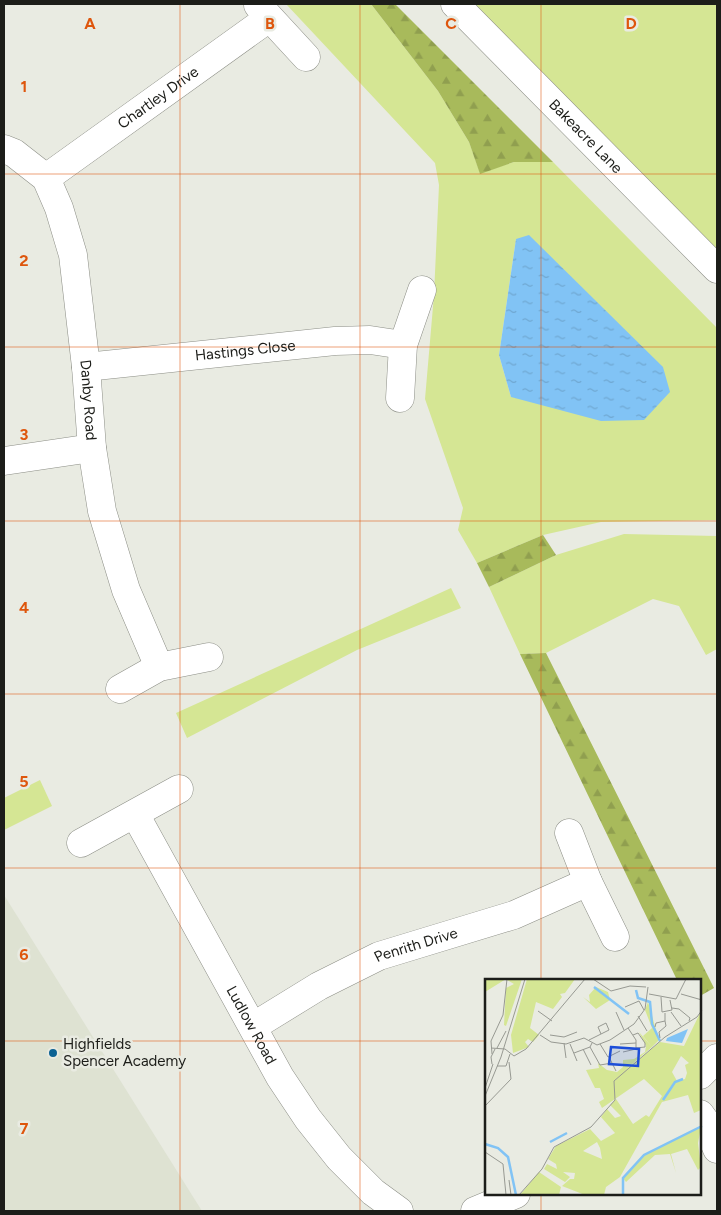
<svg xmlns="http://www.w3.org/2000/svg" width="721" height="1215" font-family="Figtree,sans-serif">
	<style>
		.built { fill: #dee2d2 }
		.green { fill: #d5e694; fill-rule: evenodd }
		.forest { fill: url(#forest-firs) }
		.water { fill: url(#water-ripples) }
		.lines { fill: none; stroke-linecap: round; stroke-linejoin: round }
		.minor-casing { stroke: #8c8e86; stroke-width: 29 }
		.tertiary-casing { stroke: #8c8e86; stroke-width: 29 }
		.minor { stroke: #fff; stroke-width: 28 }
		.tertiary { stroke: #fff; stroke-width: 28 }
		.grid { fill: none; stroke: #de560d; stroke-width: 1; stroke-opacity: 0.55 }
		.poi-dot { fill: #0b6293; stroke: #e9ebe2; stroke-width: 2 }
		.labels { text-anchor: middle; stroke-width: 5; stroke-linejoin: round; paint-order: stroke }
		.street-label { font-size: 15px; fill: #1c1d19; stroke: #e9ebe2 }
		.poi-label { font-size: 15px; fill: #1c1d19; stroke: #e9ebe2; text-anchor: start }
		.inset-river { fill: none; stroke: #81c3f5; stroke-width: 2.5 }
		.inset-road { fill: none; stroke: #979992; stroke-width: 1 }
		.view { fill: #1d4ed8; fill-opacity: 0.15; stroke: #1d4ed8; stroke-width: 2.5 }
		.inset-edge { fill: none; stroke: #1c1d19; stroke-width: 2.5 }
		.grid-label { font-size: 16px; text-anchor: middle; font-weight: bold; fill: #de560d; stroke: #e9ebe2; stroke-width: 5; stroke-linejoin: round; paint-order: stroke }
	</style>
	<defs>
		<pattern id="forest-firs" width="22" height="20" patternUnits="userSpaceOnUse" patternTransform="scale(1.25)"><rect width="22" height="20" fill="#a8ba5b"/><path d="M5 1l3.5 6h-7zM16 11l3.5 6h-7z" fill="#909f4f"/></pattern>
		<pattern id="water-ripples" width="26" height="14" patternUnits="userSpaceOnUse" patternTransform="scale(1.25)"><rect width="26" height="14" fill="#81c3f5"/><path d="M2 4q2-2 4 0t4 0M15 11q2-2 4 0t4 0" fill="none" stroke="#6fa7d1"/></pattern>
	</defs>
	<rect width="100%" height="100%" fill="#e9ebe2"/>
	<polygon class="built" points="4,895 202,1211 4,1211"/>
	<g class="green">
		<path d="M 286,4 L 371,4 L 438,91 L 469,142 L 480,173 L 514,162 L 553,162 L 717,328 L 717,520 L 601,522 L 543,535 L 477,563 L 458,530 L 463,508 L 425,399 L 434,295 L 439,185 L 435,163 ZM 516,239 L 511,397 L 499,355 Z"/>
		<polygon points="457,4 717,4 717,267"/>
		<polygon points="624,534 717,536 717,649 706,655 679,606 653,599 546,653 520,654 489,587 556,555"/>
		<polygon points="451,588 461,608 357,650 187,738 176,713"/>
		<polygon points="40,780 52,806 4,830 4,798"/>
	</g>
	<g class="forest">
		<polygon points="371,4 395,4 553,162 514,162 480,174 469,142 438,91"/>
		<polygon points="543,535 556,555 489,587 477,563"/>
		<polygon points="546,653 714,988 700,996 700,980 677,980 520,654"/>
	</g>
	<polygon class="water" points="529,235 663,367 670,392 644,420 601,421 511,397 499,355 516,239"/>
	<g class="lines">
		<defs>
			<g id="minor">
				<polyline points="258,5 306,57"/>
				<path id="s1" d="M 4,149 L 14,153 L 46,178 L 59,208 L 73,255 L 86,367 L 92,448 L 102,511 L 126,590 L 159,667"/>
				<path id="s2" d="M 46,178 L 269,18"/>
				<path id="s3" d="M 86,367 L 335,341 L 370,340 L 403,345"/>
				<polyline points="400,398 403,345 422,290"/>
				<polyline points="4,461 92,448"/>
				<polyline points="120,689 159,667 209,657"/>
				<path id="s4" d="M 135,814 L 280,1077 L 308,1119 L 339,1158 L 373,1192 L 399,1211"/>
				<polyline points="569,833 588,882 615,937"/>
				<polyline points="81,843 179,789"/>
				<path id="s5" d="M 254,1026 L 319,986 L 379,956 L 514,915 L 588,882"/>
				<polyline points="700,1075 717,1058"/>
				<polyline points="700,1114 705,1121 717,1149"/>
				<polyline points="475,1211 516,1194"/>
			</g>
			<g id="tertiary">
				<path id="s6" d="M 455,4 L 717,269"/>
			</g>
		</defs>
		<use href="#minor" class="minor-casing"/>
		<use href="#tertiary" class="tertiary-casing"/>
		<use href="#minor" class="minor"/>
		<use href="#tertiary" class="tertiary"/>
	</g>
	<path class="grid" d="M 180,4 L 180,1211M 360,4 L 360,1211M 541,4 L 541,980M 4,174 L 717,174M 4,347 L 717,347M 4,521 L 717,521M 4,694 L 717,694M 4,868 L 717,868M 4,1041 L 486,1041M 700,1041 L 717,1041M 541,1194 L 541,1211"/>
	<circle class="poi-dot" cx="53" cy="1053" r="5"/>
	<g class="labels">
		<g class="street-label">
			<text dy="5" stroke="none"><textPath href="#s2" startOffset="138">Chartley Drive</textPath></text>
			<text dy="5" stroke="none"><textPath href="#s6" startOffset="186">Bakeacre Lane</textPath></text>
			<text dy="5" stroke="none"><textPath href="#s3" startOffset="160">Hastings Close</textPath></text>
			<text dy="5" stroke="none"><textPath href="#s1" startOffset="279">Danby Road</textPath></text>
			<text dy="5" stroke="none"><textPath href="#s5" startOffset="182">Penrith Drive</textPath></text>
			<text dy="5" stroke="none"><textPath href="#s4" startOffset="241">Ludlow Road</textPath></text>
		</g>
		<g class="poi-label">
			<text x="63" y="1049">Highfields<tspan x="63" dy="17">Spencer Academy</tspan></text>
		</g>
	</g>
	<g transform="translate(485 979)">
		<rect width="216" height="216" fill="#e9ebe2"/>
		<path d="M 0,0 L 21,0 L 0,13 ZM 37,0 L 21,47 L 19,46 L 21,9 L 29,5 L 22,1 ZM 42,0 L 90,0 L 80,14 L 75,15 L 77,18 L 68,30 L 51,23 L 45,49 L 54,56 L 48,63 L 43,60 L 40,63 L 44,68 L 28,74 L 26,56 ZM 111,8 L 123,13 L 125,21 L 111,30 L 98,18 L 105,23 L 104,16 ZM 163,23 L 174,61 L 167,68 L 158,57 L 167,49 L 160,31 ZM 216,32 L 216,131 L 209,134 L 203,116 L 177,123 L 135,198 L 121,208 L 119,216 L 100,216 L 77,207 L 85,200 L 89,200 L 90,194 L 78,193 L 85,198 L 80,203 L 59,190 L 62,185 L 72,190 L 71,185 L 63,180 L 71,167 L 105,150 L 116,162 L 130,154 L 116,138 L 122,130 L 130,139 L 136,137 L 125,126 L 131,120 L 148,145 L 161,136 L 164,138 L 177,117 L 159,100 L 117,129 L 114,123 L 119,120 L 115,109 L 110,109 L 101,91 L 114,89 L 113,84 L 122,91 L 132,93 L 138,88 L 138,81 L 149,80 L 160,73 L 161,67 L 154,53 L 167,68 L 138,93 L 175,63 L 199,67 ZM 196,77 L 204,84 L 200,86 L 202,94 L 200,100 L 192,102 L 187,93 ZM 112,163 L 115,169 L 117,180 L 98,172 ZM 216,148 L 213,164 L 216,188 L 213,191 L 202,170 L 186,175 L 191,194 L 185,175 L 170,176 L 141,203 L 138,199 L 159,176 ZM 54,193 L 76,208 L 74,216 L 35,216 Z" fill="#d5e694" fill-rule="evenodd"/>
		<path d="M 203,50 L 197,64 L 181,62 L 182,59 Z" fill="#81c3f5"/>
		<path class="inset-river" d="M 109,8 L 144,35M 151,11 L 153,19 L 165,23 L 167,45 L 175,62M 178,121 L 190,103 L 198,100M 65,163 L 82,154M 0,165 L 13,169 L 23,178 L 31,216M 138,216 L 138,199 L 159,176 L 217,147"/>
		<path class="inset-road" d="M 108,0 L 126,12 L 145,7 L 161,8M 164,15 L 191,20 L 201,0M 196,15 L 217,21M 176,18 L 177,33 L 187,31 L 185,21M 140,28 L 154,22 L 159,31M 187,29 L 194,30 L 205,39 L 204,42M 53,32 L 67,42M 131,33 L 139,51M 186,33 L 196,47M 153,37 L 162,52M 170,48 L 171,44 L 180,42 L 180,34M 55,56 L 66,63 L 81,65 L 99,59 L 112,66 L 125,61 L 149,45 L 160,30 L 163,8M 65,56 L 79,58 L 92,53M 148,56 L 153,54 L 160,64 L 160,68 L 151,69M 175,59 L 174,53 L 181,47 L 180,42M 104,61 L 124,51 L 121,44 L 113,48 L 116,55M 79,64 L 81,79M 107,64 L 105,68 L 115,86 L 127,84M 85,65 L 92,82M 115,65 L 123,78 L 135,72M 135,65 L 151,64M 6,69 L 20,70 L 29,77 L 41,70 L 100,0M 12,69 L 21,52M 98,70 L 106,86M 138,73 L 151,70 L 151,61 L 143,49M 89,74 L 105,68M 7,75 L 6,62 L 18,36 L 22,0M 124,78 L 131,92M 7,85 L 6,78 L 10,70M 12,87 L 21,87 L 25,75M 0,109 L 8,85M 0,117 L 16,78 L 40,0M 0,127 L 26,100 L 24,83M 0,173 L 18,185 L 21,216M 24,201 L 26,216M 34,216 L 57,190 L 69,168 L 106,148 L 130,121 L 129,102 L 180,58 L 212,38 L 217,31"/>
		<path class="view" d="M 126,68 L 154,70 L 153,87 L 124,85 Z"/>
		<rect width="216" height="216" class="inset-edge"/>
	</g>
	<g class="grid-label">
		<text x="90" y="29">A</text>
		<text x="270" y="29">B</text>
		<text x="451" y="29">C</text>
		<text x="631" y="29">D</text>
		<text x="24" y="92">1</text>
		<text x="24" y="266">2</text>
		<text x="24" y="440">3</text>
		<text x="24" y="613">4</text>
		<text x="24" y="787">5</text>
		<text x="24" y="960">6</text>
		<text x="24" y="1134">7</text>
	</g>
	<rect width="721" height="1215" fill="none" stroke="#1c1d19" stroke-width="10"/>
</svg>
